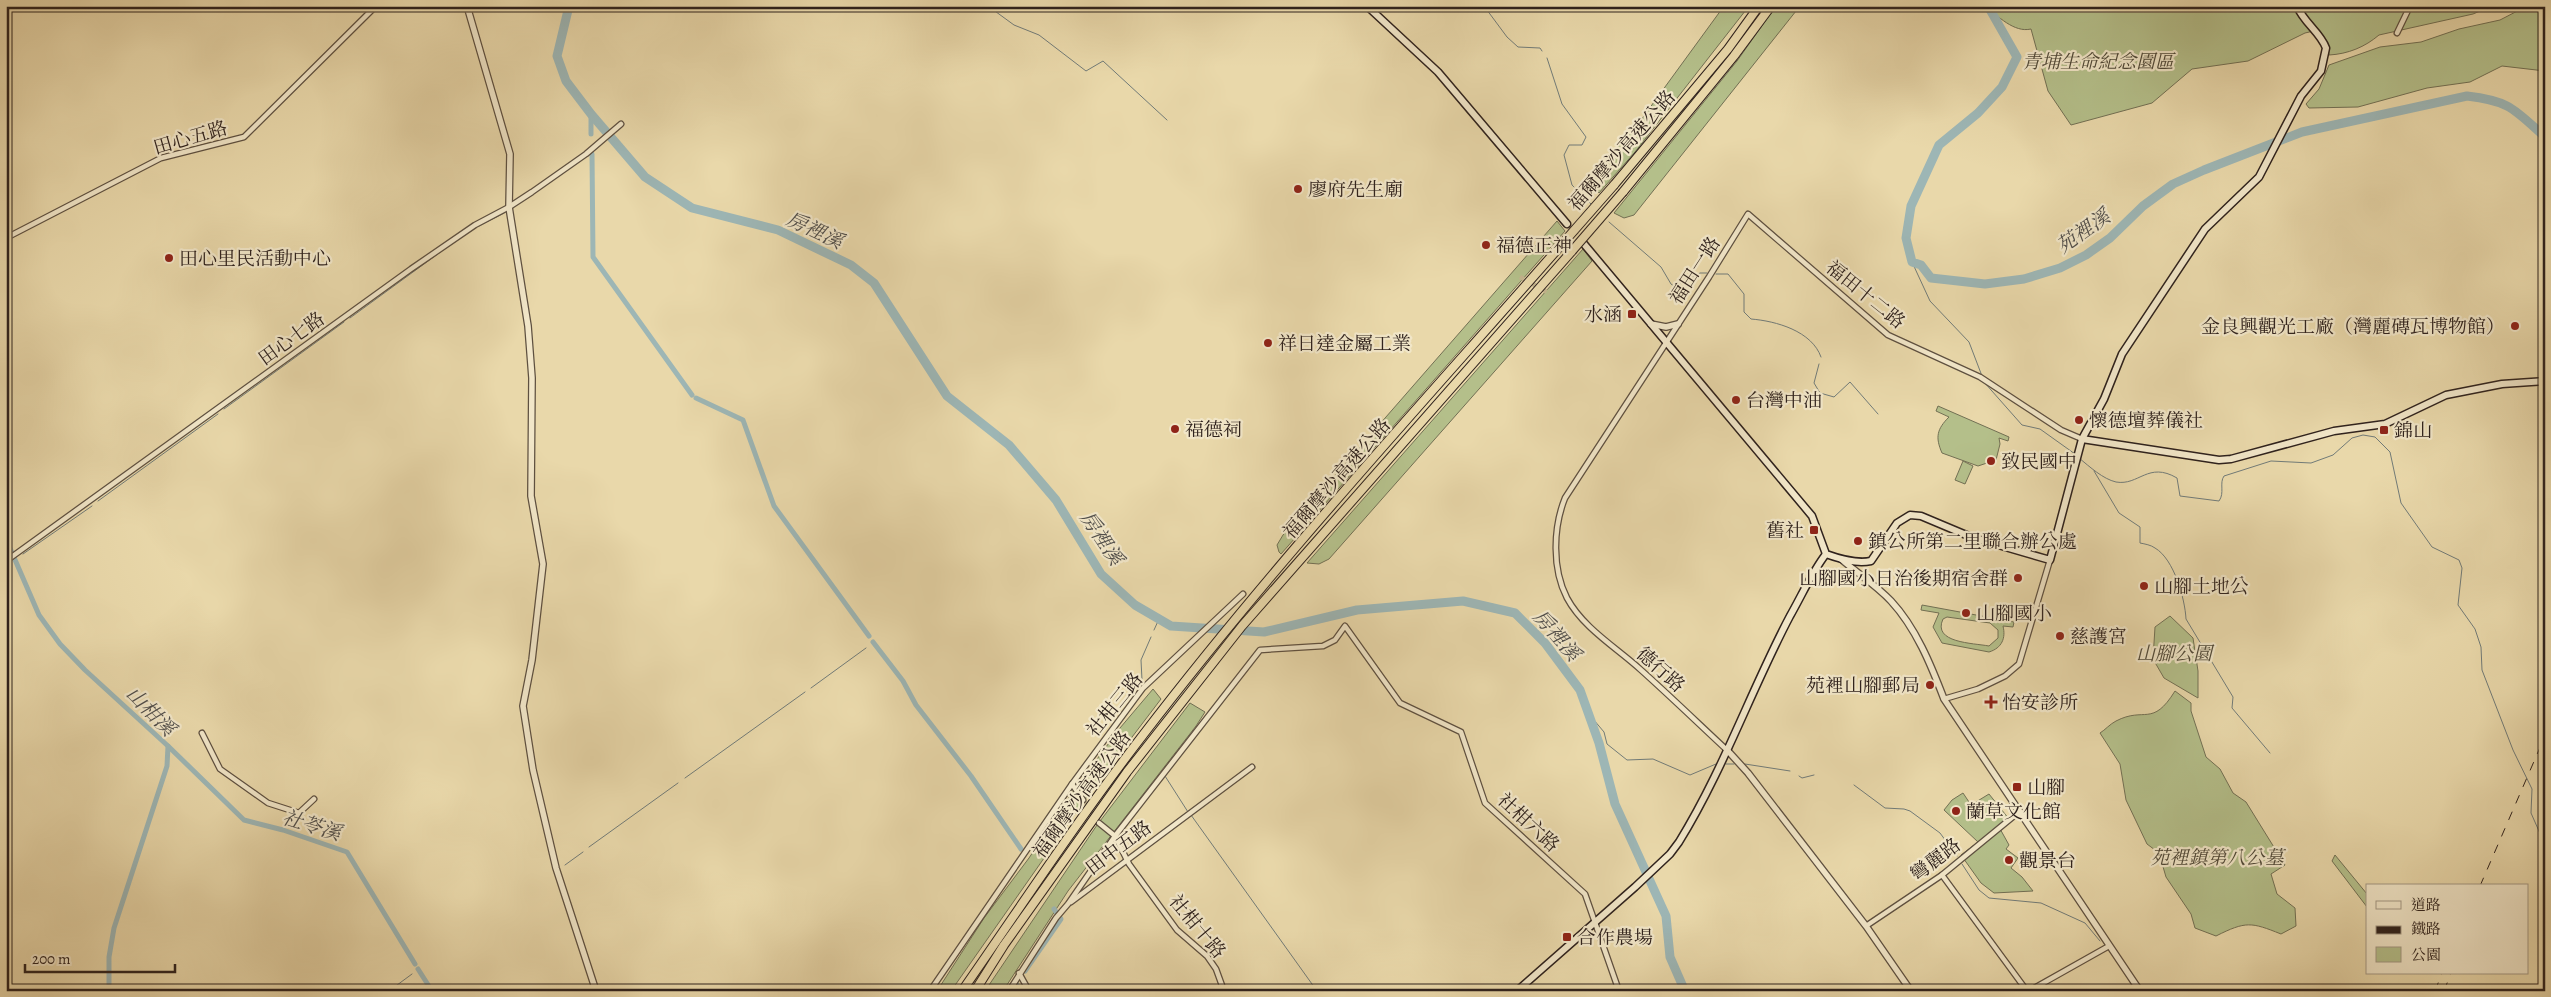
<svg xmlns="http://www.w3.org/2000/svg" width="2551" height="997" font-family="Alegreya,'Noto Serif TC',serif">
	<style>
		.green { fill: #b4bf8a; stroke: #727054; fill-rule: evenodd }
		.lines { fill: none; stroke-linecap: round; stroke-linejoin: round }
		.stream { stroke: #717b78; stroke-width: 1 }
		.canal { stroke: #9db6b5; stroke-width: 5 }
		.river { stroke: #9db6b5; stroke-width: 9 }
		.minor-tunnel { stroke: #c4b48e; stroke-width: 4.5; stroke-dasharray: 4.5 2; stroke-linecap: butt }
		.secondary-tunnel { stroke: #c4b48e; stroke-width: 6; stroke-dasharray: 6 3; stroke-linecap: butt }
		.minor-casing { stroke: #5e5040; stroke-width: 7 }
		.tertiary-casing { stroke: #5e5040; stroke-width: 8 }
		.secondary-casing { stroke: #2f221d; stroke-width: 9 }
		.motorway-casing { stroke: #2f221d; stroke-width: 10 }
		.minor { stroke: #f1e6c8; stroke-width: 4.5 }
		.tertiary { stroke: #f1e6c8; stroke-width: 5.5 }
		.secondary { stroke: #f1e6c8; stroke-width: 6 }
		.motorway { stroke: #e9d8aa; stroke-width: 8 }
		.rail { stroke: #2f221d; stroke-width: 1; stroke-dasharray: 9 9; stroke-linecap: butt }
		.motorway-bridge-casing { stroke: #2f221d; stroke-width: 10; stroke-linecap: butt }
		.motorway-bridge { stroke: #e9d8aa; stroke-width: 8 }
		.poi-dot { fill: #8f2418; stroke: #f1e6c8; stroke-width: 2 }
		.labels { text-anchor: middle; stroke-width: 4.5; stroke-linejoin: round; paint-order: stroke }
		.park-label { font-size: 19px; font-style: italic; fill: #504938; stroke: #f1e6c8 }
		.street-label { font-size: 19px; fill: #2f221d; stroke: #f1e6c8 }
		.poi-label { font-size: 19px; fill: #2f221d; stroke: #f1e6c8; text-anchor: start }
		.water-label { font-size: 20px; font-style: italic; fill: #504e4b; stroke: #f1e6c8 }
	</style>
	<rect width="100%" height="100%" fill="#e9d8aa"/>
	<filter id="stains"><feTurbulence type="fractalNoise" baseFrequency=".004" numOctaves="4"/><feColorMatrix values="0 0 0 0 .2 0 0 0 0 .09 0 0 0 0 .02 0 0 0 .5 -.17"/></filter>
	<radialGradient id="worn" r=".72"><stop offset=".6" stop-color="#630" stop-opacity="0"/><stop offset="1" stop-color="#630" stop-opacity=".3"/></radialGradient>
	<g class="green">
		<polygon points="1724,6 1749,6 1635,152 1599,193 1591,184 1590,179 1638,124"/>
		<polygon points="1776,6 1800,6 1634,215 1624,218 1614,213 1737,61"/>
		<path d="M 1985,6 L 2492,6 L 2473,14 L 2379,35 C 2365,47 2348,54 2329,55 L 2327,42 L 2318,30 L 2305,33 L 2248,61 L 2192,69 L 2152,103 L 2071,125 L 2048,91 L 2031,29 C 2014,33 1998,16 1985,6 Z"/>
		<polygon points="2527,6 2545,6 2545,71 2502,66 2470,82 2427,88 2358,107 2309,108 2306,104 2319,89 2329,65 2380,47 2421,42 2459,29 2500,20"/>
		<polygon points="1557,221 1565,231 1281,554 1279,552 1277,545 1283,535"/>
		<polygon points="1583,249 1592,261 1329,559 1319,564 1307,563"/>
		<path d="M 1938,406 L 2009,437 L 2008,441 L 1999,438 L 2000,444 L 1996,460 L 1978,466 L 1942,453 C 1935,437 1937,429 1949,417 L 1936,411 Z"/>
		<polygon points="1963,461 1973,466 1965,484 1955,480"/>
		<path d="M 1922,605 L 2014,622 L 2013,627 L 2003,626 C 2006,638 2002,648 1989,652 L 1942,643 L 1933,627 L 1939,613 L 1921,610 ZM 1947,617 L 1990,623 L 1998,630 L 1998,638 L 1989,646 C 1973,643 1932,643 1943,619 Z"/>
		<polygon points="2170,616 2193,638 2198,671 2198,698 2164,678 2153,659 2155,627"/>
		<polygon points="1153,689 1161,699 1091,791 951,991 937,991 984,918 1029,858 1072,793 1120,728"/>
		<path d="M 2175,691 L 2191,703 L 2191,711 L 2206,757 L 2220,769 L 2233,793 L 2246,802 L 2285,865 L 2271,874 L 2277,894 L 2295,908 L 2296,926 L 2281,934 C 2251,922 2246,921 2216,936 L 2195,928 L 2191,914 L 2166,877 L 2159,853 L 2147,844 L 2126,800 L 2120,764 L 2100,733 C 2105,730 2110,724 2116,721 C 2145,706 2152,728 2175,691 Z"/>
		<polygon points="1190,703 1205,712 1196,726 1068,891 1003,991 985,991 1097,825"/>
		<polygon points="1963,793 1971,805 1989,794 2009,819 1999,827 2009,845 2006,849 2018,858 2011,868 2022,877 2033,891 1994,893 1981,883 1961,855 1978,842 1944,810 1952,800"/>
		<polygon points="2335,855 2367,894 2367,907 2332,861"/>
	</g>
	<g class="lines">
		<g class="stream">
			<polyline points="988,6 1014,25 1039,35 1086,71 1103,61 1167,120"/>
			<polyline points="1440,6 1456,11 1461,6"/>
			<polyline points="1484,6 1507,37 1518,47 1540,48 1542,51"/>
			<polyline points="1547,58 1562,104 1586,137 1582,145 1569,145 1564,155 1572,185 1592,205"/>
			<polyline points="1609,222 1661,267 1671,284 1675,287 1700,273 1707,273"/>
			<polyline points="479,226 504,213"/>
			<polyline points="1912,262 1930,301 1969,342 1982,376"/>
			<path d="M 1716,274 L 1728,274 L 1744,294 L 1744,312 L 1751,319 C 1776,321 1812,331 1821,357"/>
			<polyline points="350,318 461,237"/>
			<polyline points="1819,364 1814,383 1820,393 1834,397 1850,382 1878,414"/>
			<polyline points="1984,382 2022,425 2040,429 2075,454"/>
			<polyline points="224,409 344,322"/>
			<path d="M 2079,458 C 2090,467 2103,479 2116,482 C 2139,486 2148,461 2177,478 L 2180,496 L 2219,501 C 2225,493 2219,483 2224,476 L 2271,461 L 2311,463 L 2333,455 L 2352,438 L 2363,435 L 2375,437 L 2390,452 L 2401,503 L 2432,547 L 2459,560 L 2462,568 L 2458,605 L 2475,629 L 2481,647 L 2482,670 L 2513,750 L 2532,789 L 2531,813 L 2542,838 L 2541,859 L 2545,863"/>
			<path d="M 2094,471 L 2119,513 L 2140,527 L 2140,543 C 2145,544 2151,545 2155,548 C 2174,559 2185,599 2186,619 L 2233,697 L 2232,708 L 2270,753"/>
			<polyline points="98,501 218,414"/>
			<polyline points="23,554 92,506"/>
			<polyline points="15,560 16,559"/>
			<polyline points="1154,630 1159,619"/>
			<polyline points="1142,680 1141,660 1151,637"/>
			<polyline points="811,688 866,648"/>
			<polyline points="1588,713 1604,732 1607,744 1627,760 1653,759 1690,775 1716,764"/>
			<polyline points="1726,764 1734,764"/>
			<polyline points="1745,764 1790,771"/>
			<polyline points="1165,776 1188,812"/>
			<polyline points="1799,776 1802,778 1814,775"/>
			<polyline points="685,778 805,692"/>
			<polyline points="1854,785 1885,808 1904,809 1910,811 1940,833 1957,856"/>
			<polyline points="1191,815 1317,991"/>
			<polyline points="589,847 678,783"/>
			<polyline points="1962,864 1979,890 1989,898 2041,903 2085,923 2100,941"/>
			<polyline points="565,865 583,852"/>
			<polyline points="389,991 412,974"/>
		</g>
		<g class="canal">
			<polyline points="591,114 591,134"/>
			<polyline points="592,154 593,257 692,395"/>
			<polyline points="696,398 743,420 774,506 869,636"/>
			<polyline points="6,539 39,615 60,644 85,670 168,746 244,820 283,830 347,852 415,964"/>
			<polyline points="873,642 903,681 916,705 971,776 1021,849"/>
			<polyline points="418,969 432,991"/>
			<polyline points="1025,971 1061,919 1054,909"/>
			<polyline points="1016,983 1020,991"/>
			<polyline points="109,991 109,957 114,928 167,766 168,746"/>
		</g>
		<g class="river">
			<polyline points="569,6 557,56 566,81 591,114 645,177 692,208 778,230 851,265 874,283 947,396 1009,445 1056,500 1101,574 1135,605 1171,626 1264,632 1357,610 1463,601 1515,613 1545,643 1580,690 1599,743 1615,804 1666,916 1670,957 1684,989 1689,991"/>
			<path d="M 1988,6 L 2017,57 L 2002,87 L 1978,113 L 1939,145 L 1911,206 L 1906,238 L 1912,262 L 1921,265 L 1931,278 L 1985,284 L 2024,279 L 2060,268 L 2086,255 L 2110,238 L 2143,206 L 2173,184 L 2204,170 L 2302,132 L 2467,96 C 2510,101 2514,109 2545,137"/>
		</g>
		<g class="minor-tunnel">
			<polyline points="1520,277 1549,293"/>
			<polyline points="1083,800 1099,823"/>
		</g>
		<polyline class="secondary-tunnel" points="1567,224 1584,244"/>
		<defs>
			<g id="minor">
				<polyline points="2397,33 2410,6"/>
				<polyline points="6,238 161,158 244,137 376,6"/>
				<polyline points="6,561 411,269 475,225 509,207 532,192 586,154 621,124"/>
				<polyline points="1944,699 1978,689 2005,676 2019,664 2050,560"/>
				<polyline points="202,733 220,769 268,803 299,813 314,799"/>
				<path d="M 1728,751 C 1699,724 1670,696 1641,670 C 1617,648 1583,628 1567,598 C 1552,569 1553,528 1565,498 L 1709,277 L 1748,214 L 1888,335 L 1980,377 L 2061,430 L 2082,439"/>
				<polyline points="1072,784 1143,688 1243,594"/>
				<polyline points="1099,823 1115,836 1129,864 1177,930 1207,956 1216,969 1224,991"/>
				<polyline points="1942,875 2027,991"/>
				<polyline points="1071,902 1252,767"/>
				<polyline points="1866,926 1942,875 2020,811"/>
				<polyline points="1019,973 1029,991"/>
				<polyline points="930,991 1072,784 1083,800"/>
				<polyline points="1009,991 1056,918 1068,904 1115,836 1260,650 1323,646 1335,640 1345,626 1400,703 1461,732 1485,803 1585,894 1619,991"/>
				<polyline points="2029,991 2109,946"/>
				<polyline points="2125,991 2137,986"/>
			</g>
			<g id="tertiary">
				<polyline points="467,6 510,154 509,207 528,326 532,378 531,496 543,564 532,660 523,706 533,770 556,868 596,991"/>
				<polyline points="1651,324 1666,327 1678,324"/>
				<path d="M 1841,559 C 1857,573 1876,585 1891,601 C 1916,628 1931,665 1944,699 L 2140,991"/>
				<polyline points="1728,751 1748,773 1866,926 1911,991"/>
			</g>
			<g id="secondary">
				<polyline points="1367,6 1438,72 1567,224"/>
				<path d="M 1584,244 L 1812,516 L 1826,554 C 1840,559 1856,564 1871,561 L 1897,523 L 1910,515 L 1921,516 L 1971,537 L 2050,560 L 2082,439 L 2104,399 L 2122,354 L 2205,229 L 2259,177 L 2301,96 L 2321,71 L 2326,48 C 2320,32 2304,23 2297,6"/>
				<polyline points="2082,439 2219,460 2231,459 2334,431 2385,424 2446,395 2502,384 2545,381"/>
				<path d="M 1517,991 L 1635,887 L 1670,854 L 1679,842 C 1723,771 1751,690 1790,616 C 1802,595 1812,572 1826,554"/>
			</g>
			<g id="motorway">
				<polyline points="1614,185 1728,49 1759,6"/>
				<polyline points="1623,192 1734,56 1771,6"/>
				<path d="M 962,991 C 1022,905 1079,818 1143,735 C 1274,564 1421,405 1563,243"/>
				<polyline points="975,991 1004,945 1127,772 1242,626 1572,251"/>
			</g>
		</defs>
		<use href="#minor" class="minor-casing"/>
		<use href="#tertiary" class="tertiary-casing"/>
		<use href="#secondary" class="secondary-casing"/>
		<use href="#motorway" class="motorway-casing"/>
		<use href="#minor" class="minor"/>
		<use href="#tertiary" class="tertiary"/>
		<use href="#secondary" class="secondary"/>
		<use href="#motorway" class="motorway"/>
		<g class="rail">
			<polyline points="2480,886 2545,736"/>
			<polyline points="2435,991 2442,973"/>
			<polyline points="2444,991 2451,973"/>
		</g>
		<defs>
			<g id="motorway-bridge">
				<polyline points="1563,243 1614,185"/>
				<polyline points="1572,251 1623,192"/>
			</g>
		</defs>
		<use href="#motorway-bridge" class="motorway-bridge-casing"/>
		<use href="#motorway-bridge" class="motorway-bridge"/>
	</g>
	<g class="poi-dot">
		<circle cx="1298" cy="189" r="5"/>
		<circle cx="1486" cy="245" r="5"/>
		<circle cx="169" cy="258" r="5"/>
		<rect x="1627" y="309" width="10" height="10" rx="2.5"/>
		<circle cx="2515" cy="326" r="5"/>
		<circle cx="1268" cy="343" r="5"/>
		<circle cx="1736" cy="400" r="5"/>
		<circle cx="2079" cy="420" r="5"/>
		<circle cx="1175" cy="429" r="5"/>
		<rect x="2379" y="425" width="10" height="10" rx="2.5"/>
		<circle cx="1991" cy="461" r="5"/>
		<rect x="1809" y="525" width="10" height="10" rx="2.5"/>
		<circle cx="1858" cy="541" r="5"/>
		<circle cx="2018" cy="578" r="5"/>
		<circle cx="2144" cy="586" r="5"/>
		<circle cx="1966" cy="613" r="5"/>
		<circle cx="2060" cy="636" r="5"/>
		<circle cx="1930" cy="685" r="5"/>
		<path d="M1988.5 694.5h5v5h5v5h-5v5h-5v-5h-5v-5h5z"/>
		<rect x="2012" y="782" width="10" height="10" rx="2.5"/>
		<circle cx="1956" cy="811" r="5"/>
		<circle cx="2009" cy="860" r="5"/>
		<rect x="1562" y="932" width="10" height="10" rx="2.5"/>
	</g>
	<g class="labels">
		<g class="park-label">
			<text x="2098" y="68">青埔生命紀念園區</text>
			<text x="2174" y="660">山腳公園</text>
			<text x="2217" y="864">苑裡鎮第八公墓</text>
		</g>
		<g class="street-label">
			<text transform="translate(190 137) rotate(-16)" y="7">田心五路</text>
			<text transform="translate(1621 150) rotate(-49)" y="7">福爾摩沙高速公路</text>
			<text transform="translate(1694 270) rotate(-57)" y="7">福田一路</text>
			<text transform="translate(1866 294) rotate(39)" y="7">福田十二路</text>
			<text transform="translate(291 338) rotate(-36)" y="7">田心七路</text>
			<text transform="translate(1336 478) rotate(-49)" y="7">福爾摩沙高速公路</text>
			<text transform="translate(1661 669) rotate(42)" y="7">德行路</text>
			<text transform="translate(1114 704) rotate(-51)" y="7">社柑三路</text>
			<text transform="translate(1081 794) rotate(-54)" y="7">福爾摩沙高速公路</text>
			<text transform="translate(1529 822) rotate(43)" y="7">社柑六路</text>
			<text transform="translate(1118 847) rotate(-37)" y="7">田中五路</text>
			<text transform="translate(1935 859) rotate(-37)" y="7">彎麗路</text>
			<text transform="translate(1198 926) rotate(50)" y="7">社柑十路</text>
		</g>
		<g class="poi-label">
			<text x="1308" y="196">廖府先生廟</text>
			<text x="1496" y="252">福德正神</text>
			<text x="179" y="265">田心里民活動中心</text>
			<text x="1622" y="321" text-anchor="end">水涵</text>
			<text x="2505" y="333" text-anchor="end">金良興觀光工廠（灣麗磚瓦博物館）</text>
			<text x="1278" y="350">祥日達金屬工業</text>
			<text x="1746" y="407">台灣中油</text>
			<text x="2089" y="427">懷德壇葬儀社</text>
			<text x="1185" y="436">福德祠</text>
			<text x="2394" y="437">錦山</text>
			<text x="2001" y="468">致民國中</text>
			<text x="1804" y="537" text-anchor="end">舊社</text>
			<text x="1868" y="548">鎮公所第二里聯合辦公處</text>
			<text x="2008" y="585" text-anchor="end">山腳國小日治後期宿舍群</text>
			<text x="2154" y="593">山腳土地公</text>
			<text x="1976" y="620">山腳國小</text>
			<text x="2070" y="643">慈護宮</text>
			<text x="1920" y="692" text-anchor="end">苑裡山腳郵局</text>
			<text x="2002" y="709">怡安診所</text>
			<text x="2027" y="794">山腳</text>
			<text x="1966" y="818">蘭草文化館</text>
			<text x="2019" y="867">觀景台</text>
			<text x="1577" y="944">合作農場</text>
		</g>
		<g class="water-label">
			<text transform="translate(815 230) rotate(25)" y="7">房裡溪</text>
			<text transform="translate(2083 231) rotate(-35)" y="7">苑裡溪</text>
			<text transform="translate(1102 538) rotate(56)" y="7">房裡溪</text>
			<text transform="translate(1557 635) rotate(49)" y="7">房裡溪</text>
			<text transform="translate(151 711) rotate(45)" y="7">山柑溪</text>
			<text transform="translate(312 825) rotate(17)" y="7">社苓溪</text>
		</g>
	</g>
	<rect width="2551" height="997" fill="none" stroke="#e9d8aa" stroke-width="25"/>
	<rect x="8" y="8" width="2536" height="982" fill="none" stroke="#2f221d" stroke-width="2.5"/>
	<rect x="12" y="12" width="2526" height="972" fill="none" stroke="#2f221d"/>
	<rect x="2366" y="884" width="162" height="90" fill="#f1e6c8" stroke="#a39884"/>
	<rect x="2376" y="901" width="25" height="8" fill="#f1e6c8" stroke="#a39884"/>
	<text x="2411" y="910" font-size="15" fill="#2f221d">道路</text>
	<rect x="2376" y="926" width="25" height="8" fill="#2f221d" stroke="#a39884"/>
	<text x="2411" y="934" font-size="15" fill="#2f221d">鐵路</text>
	<rect x="2376" y="947" width="25" height="15" fill="#b4bf8a" stroke="#a39884"/>
	<text x="2411" y="960" font-size="15" fill="#2f221d">公園</text>
	<path d="M25 964v8h150v-8" fill="none" stroke="#2f221d" stroke-width="2.5"/>
	<text x="32" y="964" font-size="15" fill="#2f221d" stroke="#f1e6c8" stroke-width="4" paint-order="stroke">200 m</text>
	<rect width="100%" height="100%" filter="url(#stains)"/>
	<rect width="100%" height="100%" fill="url(#worn)"/>
</svg>
